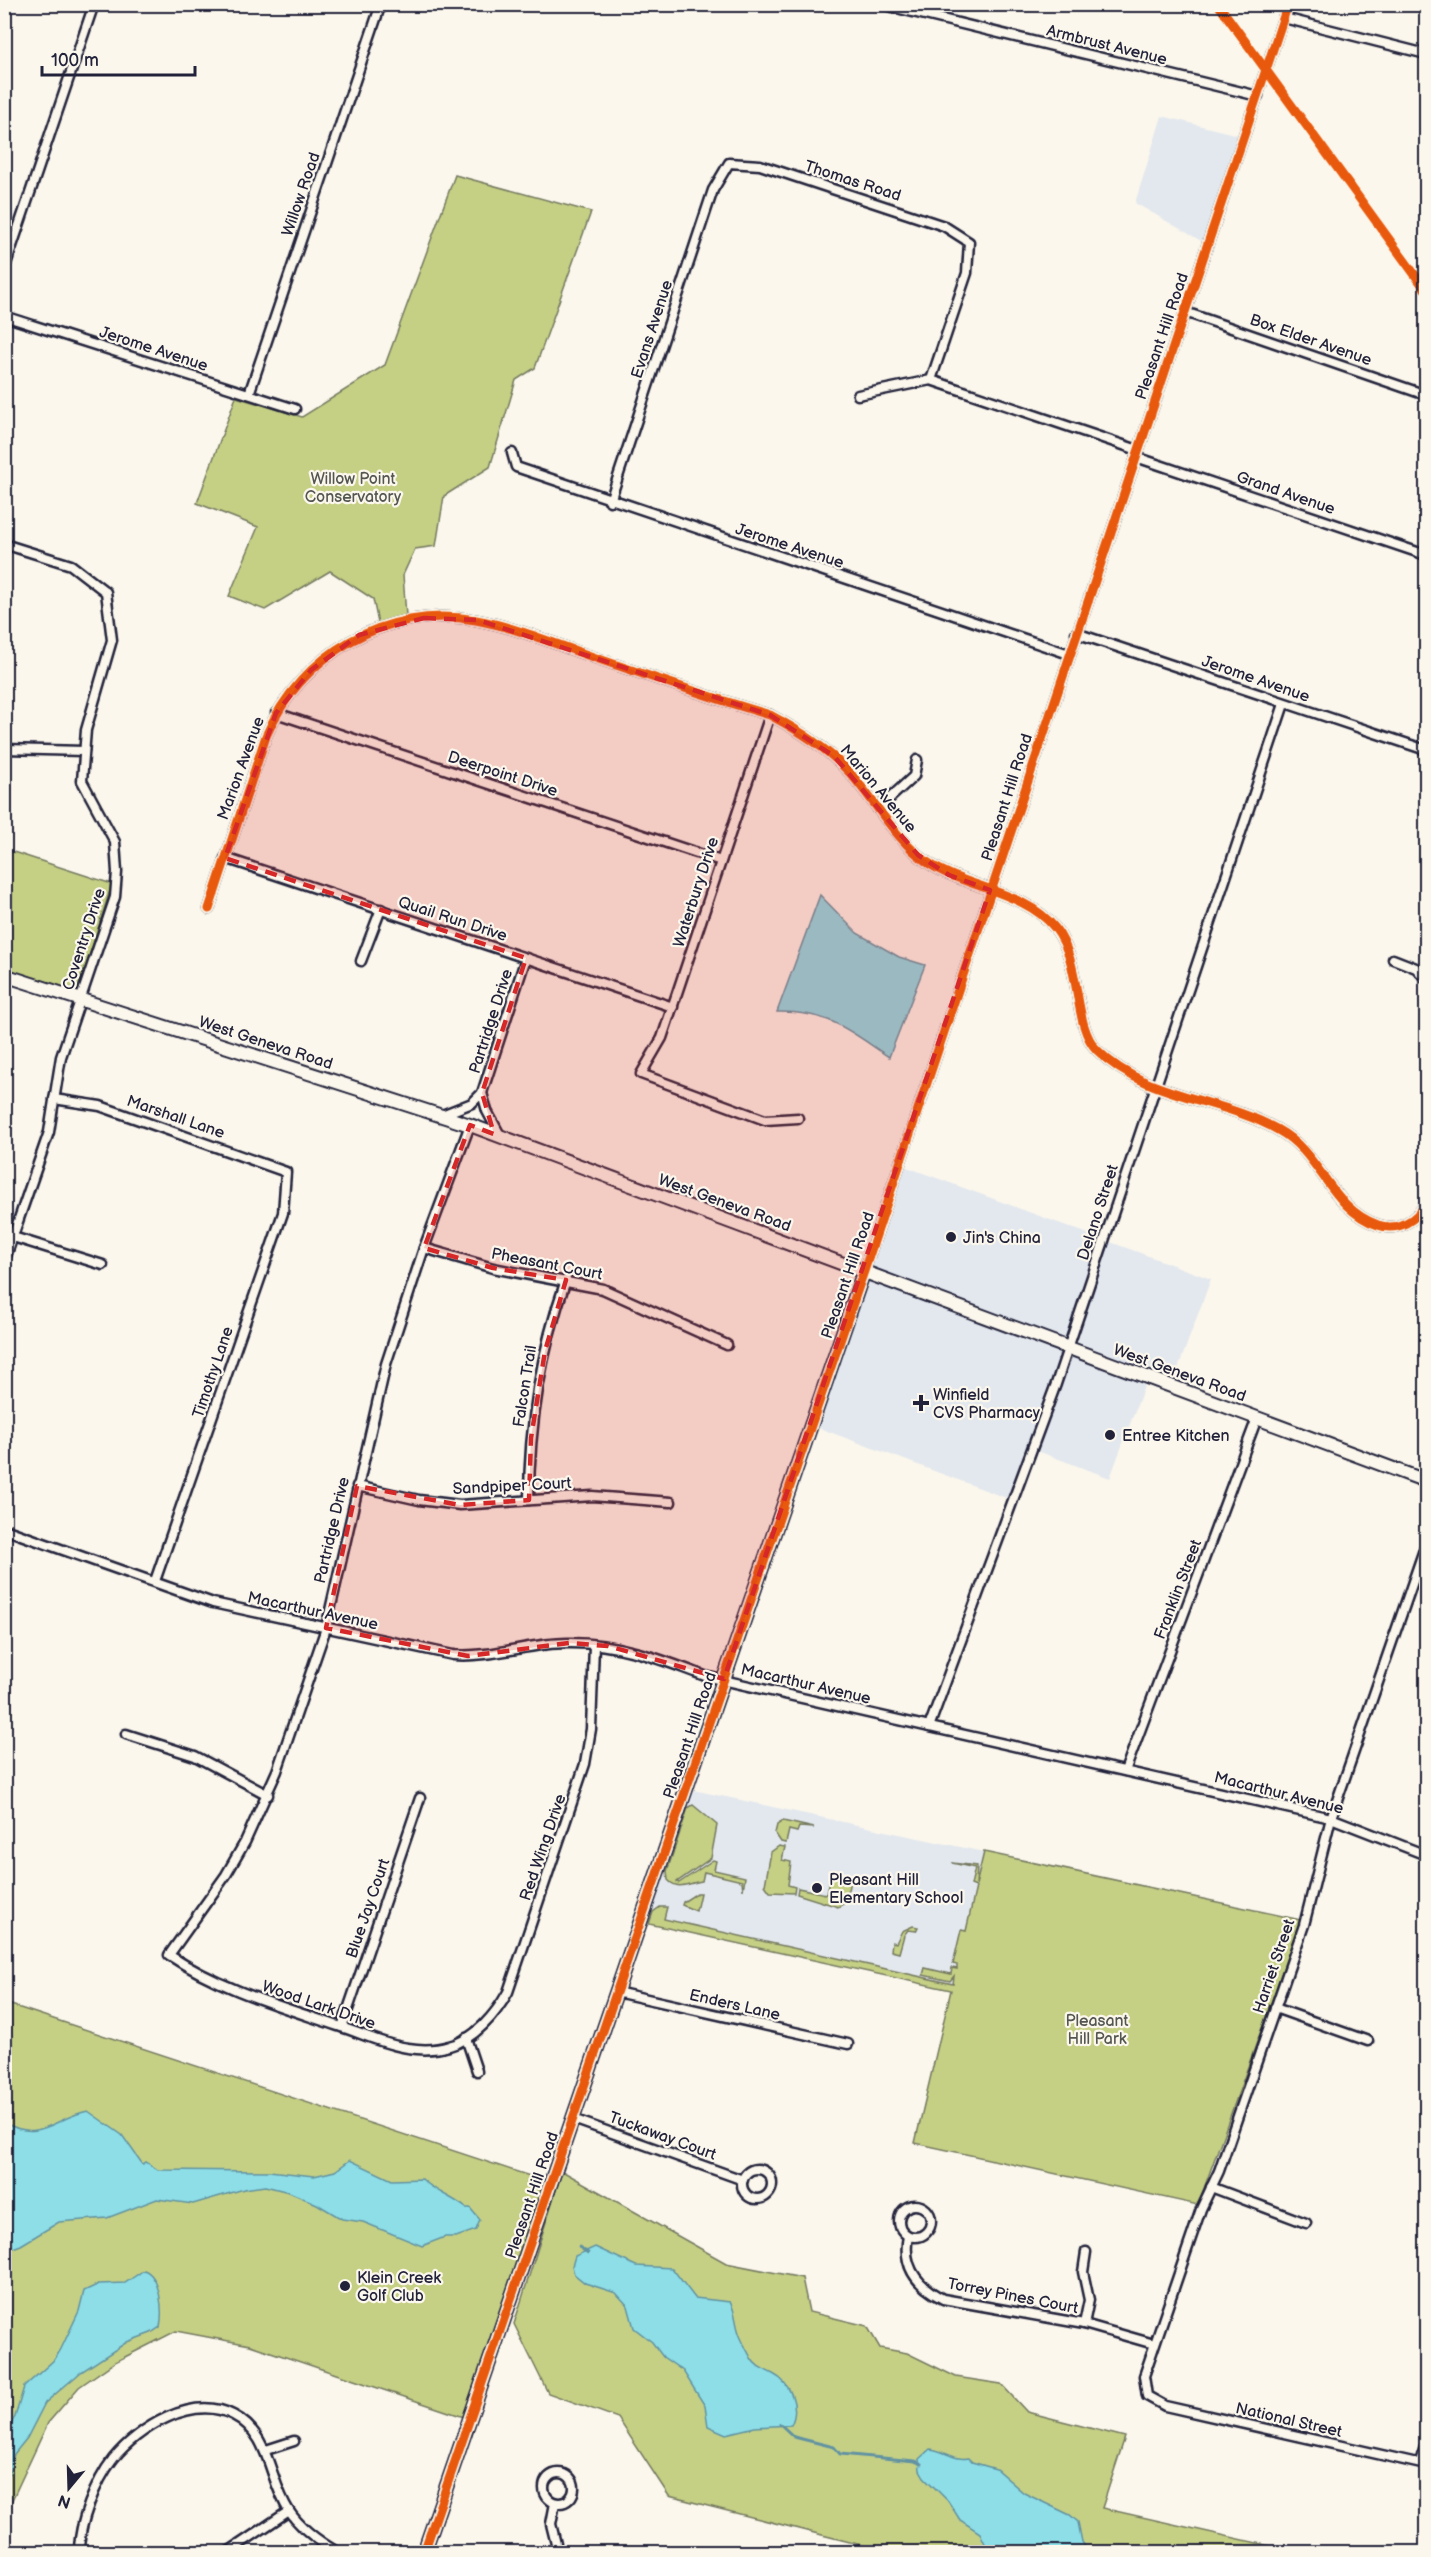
<svg xmlns="http://www.w3.org/2000/svg" width="1431" height="2557" font-family="'Balsamiq Sans',sans-serif">
	<style>
		.built { fill: #e3e8ee }
		.green { fill: #c5d084; stroke: #747960; stroke-width: 1.5 }
		.water { fill: #8ddee7; stroke: #6293a2; stroke-width: 1.5 }
		.lines { fill: none; stroke-linecap: round; stroke-linejoin: round }
		.stream { stroke: #6293a2; stroke-width: 3 }
		.street-casing { stroke: #22223b; stroke-width: 13 }
		.secondary-casing { stroke: #22223b; stroke-width: 16 }
		.street { stroke: #fbf7ec; stroke-width: 8 }
		.secondary { stroke: #fbf7ec; stroke-width: 12 }
		.cycleway-casing { stroke: #fbf7ec; stroke-width: 13 }
		.cycleway { stroke: #e8590c; stroke-width: 9 }
		.marked { fill: #d62828; fill-opacity: 0.2; stroke: #d62828; stroke-width: 4.5; stroke-dasharray: 12 8; stroke-linejoin: round }
		.poi-dot { fill: #22223b; stroke: #fbf7ec; stroke-width: 2 }
		.labels { text-anchor: middle; stroke-width: 4.5; stroke-linejoin: round; paint-order: stroke }
		.street-label { font-size: 16px; fill: #22223b; stroke: #fbf7ec }
		.park-label { font-size: 16px; fill: #535651; stroke: #fbf7ec }
		.poi-label { font-size: 16px; fill: #22223b; stroke: #fbf7ec; text-anchor: start }
	</style>
	<rect width="100%" height="100%" fill="#fbf7ec"/>
	<filter id="ink" filterUnits="userSpaceOnUse"><feTurbulence type="fractalNoise" baseFrequency=".0167" numOctaves="2"/><feDisplacementMap in="SourceGraphic" scale="12" xChannelSelector="R" yChannelSelector="G"/><feConvolveMatrix kernelMatrix="1 2 1 2 8 2 1 2 1" color-interpolation-filters="sRGB"/></filter>
	<g filter="url(#ink)">
		<g class="built">
			<polygon points="1162,116 1242,136 1203,242 1135,203"/>
			<polygon points="904,1166 1211,1279 1173,1382 866,1269"/>
			<polygon points="867,1276 1146,1381 1110,1478 1029,1448 1009,1499 811,1425"/>
			<polygon points="693,1790 984,1852 952,1990 647,1923"/>
		</g>
		<g class="green">
			<polygon points="455,175 591,212 535,368 516,380 490,467 444,496 436,546 415,549 403,575 406,616 378,623 373,599 330,571 265,610 229,596 258,527 197,503 236,397 302,417 385,365"/>
			<polygon points="4,849 112,884 78,992 5,969"/>
			<path d="M 693,1805 L 717,1825 L 711,1858 L 677,1882 L 679,1883 L 713,1860 L 716,1861 L 714,1870 L 745,1877 L 743,1890 L 742,1881 L 704,1872 L 702,1881 C 689,1883 678,1891 668,1880 L 667,1871 L 688,1808 Z"/>
			<polygon points="783,1821 814,1828 799,1827 797,1832 789,1830 786,1843 781,1842 775,1833 777,1825"/>
			<polygon points="779,1846 785,1847 782,1860 791,1862 788,1885 795,1887 794,1893 770,1892 765,1885 771,1852"/>
			<polygon points="984,1852 1301,1920 1198,2205 915,2143 951,1990 649,1924 653,1912 660,1907 667,1907 664,1919 953,1984 954,1976 950,1981 923,1975 925,1968 951,1974 952,1968 957,1969 957,1965 953,1964 961,1930 966,1931 976,1887 971,1885 975,1868 952,1863 977,1866 976,1885"/>
			<polygon points="830,1876 850,1881 845,1903 838,1907 797,1894 798,1888 826,1894"/>
			<polygon points="697,1893 700,1893 696,1911 682,1905 683,1902"/>
			<polygon points="913,1926 918,1927 916,1931 908,1930 904,1935 899,1953 891,1951 892,1942 896,1943 902,1931"/>
			<polygon points="5,2003 548,2182 467,2418 250,2345 176,2331 115,2362 79,2387 48,2423 5,2515"/>
			<polygon points="562,2171 726,2263 802,2278 809,2312 867,2326 880,2348 907,2353 956,2377 1001,2384 1027,2412 1125,2437 1102,2508 1297,2552 889,2552 669,2496 618,2418 548,2393 514,2324"/>
		</g>
		<g class="water">
			<path d="M 820,895 L 857,933 L 899,957 L 925,965 L 889,1057 C 848,1030 829,1011 777,1012 Z"/>
			<path d="M 88,2111 L 122,2135 L 141,2162 L 143,2164 L 146,2162 L 158,2170 L 269,2171 L 314,2176 L 335,2171 L 350,2160 L 392,2180 L 422,2179 C 435,2192 451,2196 466,2208 L 470,2208 L 480,2220 L 476,2230 L 456,2237 L 445,2237 L 422,2246 L 363,2222 L 342,2219 L 317,2204 L 289,2192 L 265,2186 L 244,2189 L 193,2204 L 157,2199 L 107,2218 L 59,2222 L 21,2245 L 5,2251 L 5,2123 C 41,2143 55,2117 88,2111 Z"/>
			<path d="M 595,2247 L 636,2266 L 672,2268 L 695,2298 L 730,2302 C 736,2312 735,2322 739,2333 C 742,2342 747,2350 751,2358 C 757,2368 764,2369 773,2374 C 791,2383 800,2407 791,2425 L 755,2427 L 726,2434 L 708,2426 L 705,2406 L 683,2371 L 663,2357 L 652,2342 L 634,2328 L 628,2306 L 616,2293 L 585,2283 L 574,2274 L 572,2266 L 575,2256 Z"/>
			<path d="M 144,2270 C 161,2276 163,2312 160,2327 L 151,2333 L 127,2342 L 81,2372 L 45,2403 L 27,2438 L 14,2454 L 5,2490 L 5,2433 L 15,2417 L 24,2387 L 55,2359 L 61,2349 L 79,2311 L 84,2291 L 99,2284 L 125,2283 Z"/>
			<path d="M 930,2449 C 944,2450 955,2461 968,2458 L 972,2462 L 996,2469 L 1024,2493 L 1070,2515 L 1078,2522 L 1082,2542 L 1089,2552 L 989,2552 L 980,2533 L 960,2520 L 948,2501 L 924,2477 L 920,2470 L 919,2459 Z"/>
		</g>
		<g class="lines">
			<g class="stream">
				<polyline points="579,2247 588,2253"/>
				<polyline points="780,2424 794,2437 834,2447 840,2454 915,2461 922,2464"/>
			</g>
			<defs>
				<g id="street">
					<polyline points="880,4 1258,96"/>
					<polyline points="1284,18 1426,54"/>
					<polyline points="4,270 94,4"/>
					<polyline points="1185,312 1426,395"/>
					<polyline points="4,316 295,409"/>
					<polyline points="249,394 381,4"/>
					<polyline points="858,395 931,380 1138,450"/>
					<polyline points="512,453 516,467 1069,654"/>
					<polyline points="1136,457 1426,555"/>
					<polyline points="610,501 713,190 729,163 760,165 944,226 969,242 967,273 931,380"/>
					<polyline points="4,544 71,565 106,592 112,640 86,730 82,781 115,842 117,872 115,897 61,1057 49,1132 4,1262"/>
					<polyline points="1076,633 1426,750"/>
					<polyline points="276,713 721,861"/>
					<polyline points="770,715 662,1038 641,1074 765,1120 798,1118"/>
					<polyline points="4,749 84,751"/>
					<polyline points="878,809 914,776 917,760"/>
					<polyline points="225,858 673,1007"/>
					<path d="M 209,909 L 266,736 C 301,654 386,604 476,620 C 515,627 555,644 593,657 C 652,677 711,698 770,715 C 800,731 827,748 850,773 C 877,803 894,838 927,862 C 964,888 1026,891 1055,928 C 1083,964 1072,1025 1097,1050 C 1146,1099 1220,1097 1278,1130 C 1321,1153 1330,1209 1378,1225 C 1398,1232 1417,1220 1426,1203"/>
					<polyline points="1393,959 1416,968 1426,979"/>
					<polyline points="361,961 381,909"/>
					<polyline points="482,1093 487,1111 501,1137"/>
					<polyline points="54,1099 100,1106 286,1172 283,1213 155,1581"/>
					<polyline points="442,1115 472,1103 482,1093 526,958"/>
					<path d="M 470,1125 L 424,1248 L 386,1364 L 326,1628 L 277,1771 L 245,1842 L 226,1875 L 169,1955 C 220,1989 280,2006 338,2026 C 361,2033 384,2045 408,2048 C 421,2050 436,2050 449,2046 C 474,2040 496,2014 508,1992 L 585,1764 L 591,1729 L 594,1645"/>
					<polyline points="13,1237 103,1265"/>
					<polyline points="424,1248 493,1268 603,1289 727,1345"/>
					<polyline points="864,1271 1288,4"/>
					<polyline points="357,1486 419,1500 460,1505 592,1496 671,1502"/>
					<path d="M 529,1500 C 529,1425 541,1351 566,1280"/>
					<path d="M 4,1529 L 213,1603 L 453,1655 C 493,1658 529,1643 567,1643 C 616,1642 661,1659 705,1676 L 1331,1818 L 1426,1855"/>
					<polyline points="1426,1544 1331,1818 1304,1925 1219,2171 1201,2209 1144,2376 1147,2396 1165,2406 1426,2465"/>
					<polyline points="929,1727 1056,1384 1284,704"/>
					<polyline points="126,1734 195,1756 268,1795"/>
					<polyline points="1125,1771 1257,1418"/>
					<polyline points="616,1992 848,2044"/>
					<polyline points="1275,2008 1368,2041"/>
					<polyline points="342,2027 420,1798"/>
					<polyline points="466,2038 477,2071"/>
					<polyline points="573,2119 743,2180"/>
					<circle cx="757" cy="2184" r="15"/>
					<polyline points="1211,2187 1306,2223"/>
					<circle cx="915" cy="2221" r="16"/>
					<path d="M 908,2236 C 902,2266 917,2286 943,2299 L 1084,2324 L 1154,2344"/>
					<polyline points="1084,2324 1089,2300 1083,2272 1086,2252"/>
					<polyline points="266,2450 294,2441"/>
					<polyline points="1420,2462 1426,2444"/>
					<circle cx="559" cy="2488" r="15"/>
					<polyline points="555,2503 551,2524 558,2552"/>
					<path d="M 79,2552 C 79,2524 95,2482 113,2459 C 138,2428 192,2394 233,2415 C 271,2434 268,2479 289,2511 C 300,2528 320,2542 337,2552"/>
					<polyline points="228,2552 289,2511"/>
				</g>
				<g id="secondary">
					<polyline points="4,975 470,1125 1426,1481"/>
					<polyline points="424,2552 864,1271"/>
				</g>
			</defs>
			<use href="#street" class="street-casing"/>
			<use href="#secondary" class="secondary-casing"/>
			<use href="#street" class="street"/>
			<use href="#secondary" class="secondary"/>
			<defs>
				<g id="cycleway">
					<polyline points="1218,4 1426,290"/>
					<path d="M 209,909 L 266,736 C 301,654 386,604 476,620 C 515,627 555,644 593,657 C 652,677 711,698 770,715 C 800,731 827,748 850,773 C 877,803 894,838 927,862 C 964,888 1026,891 1055,928 C 1083,964 1072,1025 1097,1050 C 1146,1099 1220,1097 1278,1130 C 1321,1153 1330,1209 1378,1225 C 1398,1232 1417,1220 1426,1203"/>
					<polyline points="424,2552 864,1271 1288,4"/>
				</g>
			</defs>
			<use href="#cycleway" class="cycleway-casing"/>
			<use href="#cycleway" class="cycleway"/>
		</g>
	</g>
	<path class="marked" d="M 424,618 L 478,620 L 770,715 L 834,756 L 918,855 L 949,875 L 990,890 L 724,1679 L 608,1646 L 569,1643 L 468,1656 L 326,1628 L 357,1486 L 460,1505 L 529,1500 L 531,1438 L 545,1351 L 566,1280 L 493,1268 L 424,1248 L 470,1125 L 494,1134 L 482,1093 L 526,958 L 225,858 L 276,713 L 311,670 L 359,635 Z"/>
	<g class="poi-dot">
		<circle cx="951" cy="1237" r="6"/>
		<path d="M918 1394h6v6h6v6h-6v6h-6v-6h-6v-6h6z"/>
		<circle cx="1110" cy="1435" r="6"/>
		<circle cx="817" cy="1888" r="6"/>
		<circle cx="345" cy="2286" r="6"/>
	</g>
	<g class="labels">
		<g class="street-label">
			<text transform="translate(1107 44) rotate(14)" y="6">Armbrust Avenue</text>
			<text transform="translate(853 180) rotate(18)" y="6">Thomas Road</text>
			<text transform="translate(300 194) rotate(-71)" y="6">Willow Road</text>
			<text transform="translate(651 329) rotate(-72)" y="6">Evans Avenue</text>
			<text transform="translate(1161 336) rotate(-71)" y="6">Pleasant Hill Road</text>
			<text transform="translate(1311 339) rotate(19)" y="6">Box Elder Avenue</text>
			<text transform="translate(154 348) rotate(18)" y="6">Jerome Avenue</text>
			<text transform="translate(1286 492) rotate(19)" y="6">Grand Avenue</text>
			<text transform="translate(790 545) rotate(18)" y="6">Jerome Avenue</text>
			<text transform="translate(1256 678) rotate(19)" y="6">Jerome Avenue</text>
			<text transform="translate(240 768) rotate(-70)" y="6">Marion Avenue</text>
			<text transform="translate(503 773) rotate(18)" y="6">Deerpoint Drive</text>
			<text transform="translate(879 788) rotate(50)" y="6">Marion Avenue</text>
			<text transform="translate(1006 797) rotate(-72)" y="6">Pleasant Hill Road</text>
			<text transform="translate(695 892) rotate(-72)" y="6">Waterbury Drive</text>
			<text transform="translate(453 918) rotate(18)" y="6">Quail Run Drive</text>
			<text transform="translate(83 939) rotate(-72)" y="6">Coventry Drive</text>
			<text transform="translate(490 1021) rotate(-72)" y="6">Partridge Drive</text>
			<text transform="translate(266 1042) rotate(18)" y="6">West Geneva Road</text>
			<text transform="translate(176 1116) rotate(19)" y="6">Marshall Lane</text>
			<text transform="translate(725 1202) rotate(20)" y="6">West Geneva Road</text>
			<text transform="translate(1097 1212) rotate(-72)" y="6">Delano Street</text>
			<text transform="translate(547 1263) rotate(11)" y="6">Pheasant Court</text>
			<text transform="translate(847 1275) rotate(-71)" y="6">Pleasant Hill Road</text>
			<text transform="translate(212 1372) rotate(-71)" y="6">Timothy Lane</text>
			<text transform="translate(1180 1372) rotate(20)" y="6">West Geneva Road</text>
			<text transform="translate(524 1386) rotate(-81)" y="6">Falcon Trail</text>
			<text transform="translate(512 1485) rotate(-3)" y="6">Sandpiper Court</text>
			<text transform="translate(331 1530) rotate(-77)" y="6">Partridge Drive</text>
			<text transform="translate(1177 1589) rotate(-69)" y="6">Franklin Street</text>
			<text transform="translate(313 1610) rotate(12)" y="6">Macarthur Avenue</text>
			<text transform="translate(806 1683) rotate(13)" y="6">Macarthur Avenue</text>
			<text transform="translate(689 1735) rotate(-71)" y="6">Pleasant Hill Road</text>
			<text transform="translate(1279 1792) rotate(14)" y="6">Macarthur Avenue</text>
			<text transform="translate(542 1847) rotate(-71)" y="6">Red Wing Drive</text>
			<text transform="translate(367 1908) rotate(-71)" y="6">Blue Jay Court</text>
			<text transform="translate(1273 1966) rotate(-71)" y="6">Harriet Street</text>
			<text transform="translate(319 2004) rotate(19)" y="6">Wood Lark Drive</text>
			<text transform="translate(735 2004) rotate(13)" y="6">Enders Lane</text>
			<text transform="translate(663 2135) rotate(20)" y="6">Tuckaway Court</text>
			<text transform="translate(531 2195) rotate(-71)" y="6">Pleasant Hill Road</text>
			<text transform="translate(1013 2295) rotate(11)" y="6">Torrey Pines Court</text>
			<text transform="translate(1289 2419) rotate(13)" y="6">National Street</text>
		</g>
		<g class="park-label">
			<text x="353" y="484">Willow Point<tspan x="353" dy="18">Conservatory</tspan></text>
			<text x="1097" y="2026">Pleasant<tspan x="1097" dy="18">Hill Park</tspan></text>
		</g>
		<g class="poi-label">
			<text x="963" y="1243">Jin's China</text>
			<text x="933" y="1400">Winfield<tspan x="933" dy="18">CVS Pharmacy</tspan></text>
			<text x="1122" y="1441">Entree Kitchen</text>
			<text x="829" y="1885">Pleasant Hill<tspan x="829" dy="18">Elementary School</tspan></text>
			<text x="357" y="2283">Klein Creek<tspan x="357" dy="18">Golf Club</tspan></text>
		</g>
	</g>
	<rect width="1431" height="2557" fill="none" stroke="#fbf7ec" stroke-width="24"/>
	<rect x="12" y="12" width="1407" height="2533" fill="none" stroke="#22223b" stroke-width="2" filter="url(#ink)"/>
	<g transform="translate(69 2488) rotate(199)" stroke="#fbf7ec" stroke-width="4.5" paint-order="stroke">
	<path d="M0-4.5L10 22L0 15L-10 22Z" fill="#22223b"/>
	<text y="-9" font-size="16" font-weight="bold" text-anchor="middle" fill="#22223b">N</text>
	</g>
	<path d="M42 66v9h153v-9" fill="none" stroke="#22223b" stroke-width="3"/>
	<text x="51" y="66" font-size="18" fill="#22223b" stroke="#fbf7ec" stroke-width="4.5" paint-order="stroke">100 m</text>
</svg>
